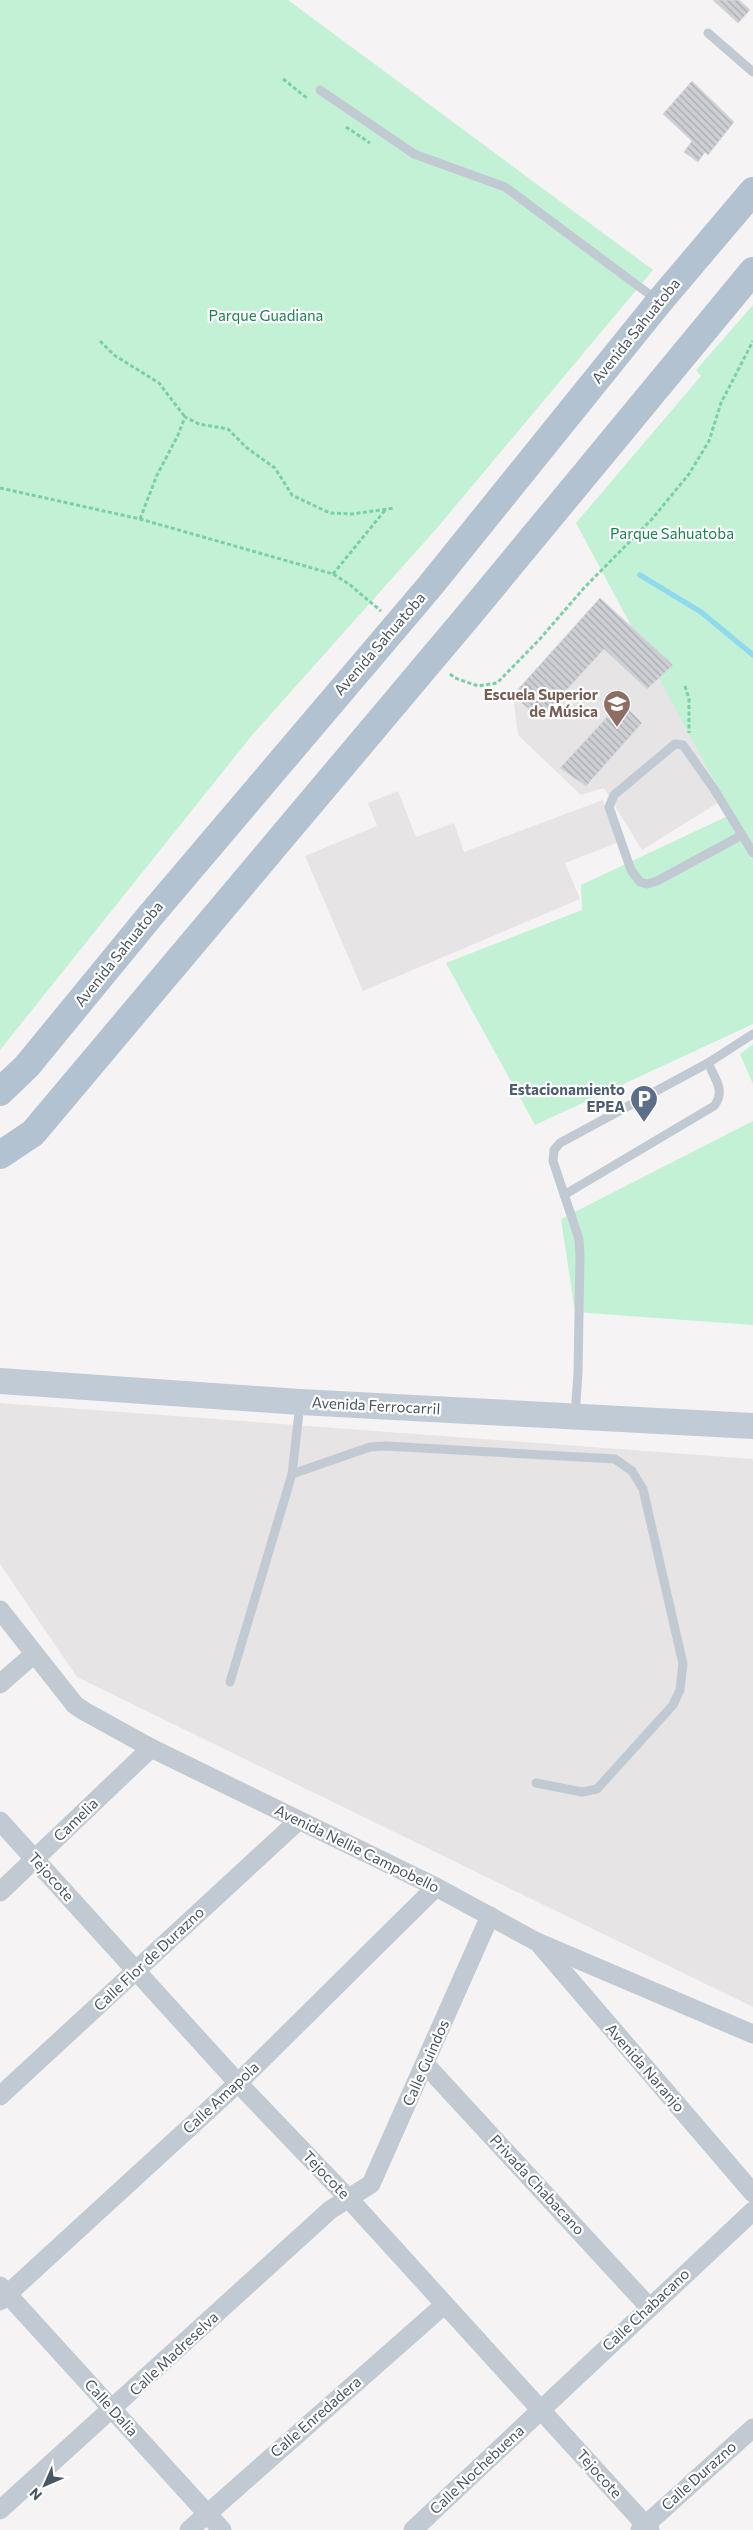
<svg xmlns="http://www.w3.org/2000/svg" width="753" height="2530" font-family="Commissioner,sans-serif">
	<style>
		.education { fill: #e6e4e5 }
		.park { fill: #c3f1d5 }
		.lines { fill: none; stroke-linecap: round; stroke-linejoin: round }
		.stream { stroke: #90daee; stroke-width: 5.5 }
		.building { fill: url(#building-back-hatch); stroke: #d7d9de }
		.path { stroke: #7ad0a6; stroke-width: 3; stroke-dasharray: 4 2.5; stroke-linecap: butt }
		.lane { stroke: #c1cad2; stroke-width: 9 }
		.street { stroke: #c1cad2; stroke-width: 19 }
		.secondary { stroke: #c1cbd6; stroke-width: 26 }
		.primary { stroke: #b3c2d1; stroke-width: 28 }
		.labels { text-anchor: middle; stroke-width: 4.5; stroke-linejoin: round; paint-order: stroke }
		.park-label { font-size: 15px; fill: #17864f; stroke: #fff }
		.street-label { font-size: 15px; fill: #4a5661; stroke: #fff }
		.education-label { font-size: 15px; font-weight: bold; fill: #785e54; stroke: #fff; text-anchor: end }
		.service-label { font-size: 15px; font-weight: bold; fill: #4e5e75; stroke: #fff; text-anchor: end }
	</style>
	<defs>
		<pattern id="building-back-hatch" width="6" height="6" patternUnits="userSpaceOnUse" patternTransform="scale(1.25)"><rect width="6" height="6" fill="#cdcfd5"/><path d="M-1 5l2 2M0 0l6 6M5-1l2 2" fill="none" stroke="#a8abb0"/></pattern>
	</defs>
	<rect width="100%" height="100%" fill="#f5f3f3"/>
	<g class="education">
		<polygon points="600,598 673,665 737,791 642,850 604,788 581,795 518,735 513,695"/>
		<polygon points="398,791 416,837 454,823 464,852 603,800 619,842 565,863 580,899 363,991 305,856 377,826 368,803"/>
		<polygon points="0,1403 753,1459 753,2007 77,1677 0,1564"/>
	</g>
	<g class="park">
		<polygon points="0,0 288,0 653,270 437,528 253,734 0,1050"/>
		<polygon points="753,305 753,852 741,832 753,857 753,1024 535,1125 446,963 582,910 581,885 732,814 576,523 701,376 696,370"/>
		<polygon points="753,1044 753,1084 740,1054"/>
		<polygon points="753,1121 753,1325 575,1312 561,1219"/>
	</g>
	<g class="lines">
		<polyline class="stream" points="640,575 701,612 753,655"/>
	</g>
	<g class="building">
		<polygon points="713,0 739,0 750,10 738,23"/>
		<polygon points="692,81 734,122 708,155 705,152 698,162 684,152 692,141 663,114"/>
		<polygon points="600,598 673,665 647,689 604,649 540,719 513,695"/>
		<polygon points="621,702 642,723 586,786 560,768"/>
	</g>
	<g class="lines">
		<g class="path">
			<polyline points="283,79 307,98"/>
			<polyline points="346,127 370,143"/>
			<polyline points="100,341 114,355 159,383 185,417"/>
			<polyline points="0,488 140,519 333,574 349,584 381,611"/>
			<polyline points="140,519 157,475 178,435 185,417 199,424 228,429 247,448 275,468 292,495 319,508 330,513 352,514 395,508"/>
			<polyline points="333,574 386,509"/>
			<polyline points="450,674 455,678 478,686 497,683 539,640 584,588 652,519 689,474 709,441 721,403 753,341"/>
			<polyline points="685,686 689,699 689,733"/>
		</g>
		<g class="lane">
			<polyline points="708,33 753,72"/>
			<polyline points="320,90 414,154 505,187 657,300"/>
			<polyline points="742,835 657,881 647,884 640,882 631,870 609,807 614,795 675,744 683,745 714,789 753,853"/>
			<path d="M 564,1195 L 714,1106 C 726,1091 715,1079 708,1063"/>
			<polyline points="575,1415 578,1373 580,1257 579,1239 553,1161 554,1150 560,1143 708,1063 753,1034"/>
			<polyline points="292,1474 370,1447 385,1446 615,1459 632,1471 643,1489 683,1664 680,1690 673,1705 597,1789 582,1792 536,1783"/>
			<polyline points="230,1682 292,1474 300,1404"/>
		</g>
		<g class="street">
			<polyline points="0,1610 75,1705 84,1711 151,1748 436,1887 537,1942 753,2034"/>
			<polyline points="0,1684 34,1654"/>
			<polyline points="0,1821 238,2083 349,2199 650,2530"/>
			<polyline points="0,1892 151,1748"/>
			<polyline points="541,1946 753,2193"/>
			<polyline points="425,2064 649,2307"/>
			<polyline points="0,2096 298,1821"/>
			<polyline points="0,2286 222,2530"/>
			<polyline points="0,2301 238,2083 436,1887"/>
			<polyline points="0,2510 330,2210 371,2184 490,1916"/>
			<polyline points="189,2530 444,2305"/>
			<polyline points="413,2530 753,2211"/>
			<polyline points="640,2530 753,2428"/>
		</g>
		<polyline class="secondary" points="0,1381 300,1402 753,1426"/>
		<g class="primary">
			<polyline points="0,1092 27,1066 150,916 430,586 659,302 753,191"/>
			<polyline points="0,1155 33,1133 468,616 753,271"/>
		</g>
	</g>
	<defs>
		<symbol id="university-pin" viewBox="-11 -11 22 30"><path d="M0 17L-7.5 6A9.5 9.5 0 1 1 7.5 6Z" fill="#8d6e63" stroke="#fff"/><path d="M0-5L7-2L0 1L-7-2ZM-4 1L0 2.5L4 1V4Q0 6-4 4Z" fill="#fff"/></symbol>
		<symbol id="parking-pin" viewBox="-11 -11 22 30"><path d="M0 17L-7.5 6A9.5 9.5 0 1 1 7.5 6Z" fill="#5c6f8a" stroke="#fff"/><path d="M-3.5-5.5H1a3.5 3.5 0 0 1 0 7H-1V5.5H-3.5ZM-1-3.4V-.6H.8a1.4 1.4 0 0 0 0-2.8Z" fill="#fff"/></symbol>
	</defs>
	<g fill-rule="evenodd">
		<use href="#university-pin" x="601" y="688" width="32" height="43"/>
		<use href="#parking-pin" x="628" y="1083" width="32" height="43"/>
	</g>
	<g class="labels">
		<g class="park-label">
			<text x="266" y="321">Parque Guadiana</text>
			<text x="672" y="539">Parque Sahuatoba</text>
		</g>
		<g class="street-label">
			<text transform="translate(636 331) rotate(-51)" y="5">Avenida Sahuatoba</text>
			<text transform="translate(380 644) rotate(-49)" y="5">Avenida Sahuatoba</text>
			<text transform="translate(119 954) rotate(-51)" y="5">Avenida Sahuatoba</text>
			<text transform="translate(376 1406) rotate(3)" y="5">Avenida Ferrocarril</text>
			<text transform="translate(76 1820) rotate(-44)" y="5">Camelia</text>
			<text transform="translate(357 1849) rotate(26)" y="5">Avenida Nellie Campobello</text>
			<text transform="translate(51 1877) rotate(48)" y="5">Tejocote</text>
			<text transform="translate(149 1959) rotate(-43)" y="5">Calle Flor de Durazno</text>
			<text transform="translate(426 2063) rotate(-66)" y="5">Calle Guindos</text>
			<text transform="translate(645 2068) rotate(49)" y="5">Avenida Naranjo</text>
			<text transform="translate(221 2098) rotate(-43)" y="5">Calle Amapola</text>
			<text transform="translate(326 2175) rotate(46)" y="5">Tejocote</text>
			<text transform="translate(537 2185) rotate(47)" y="5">Privada Chabacano</text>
			<text transform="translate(646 2310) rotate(-43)" y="5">Calle Chabacano</text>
			<text transform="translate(174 2354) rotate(-43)" y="5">Calle Madreselva</text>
			<text transform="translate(111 2408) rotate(48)" y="5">Calle Dalia</text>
			<text transform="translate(316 2417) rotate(-41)" y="5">Calle Enredadera</text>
			<text transform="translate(477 2470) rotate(-43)" y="5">Calle Nochebuena</text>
			<text transform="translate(599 2474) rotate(48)" y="5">Tejocote</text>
			<text transform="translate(699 2476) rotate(-42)" y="5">Calle Durazno</text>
		</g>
		<g class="education-label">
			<text x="598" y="700">Escuela Superior<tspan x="598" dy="17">de Música</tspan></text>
		</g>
		<g class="service-label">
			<text x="625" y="1095">Estacionamiento<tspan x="625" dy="17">EPEA</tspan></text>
		</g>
	</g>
	<g transform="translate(45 2485) rotate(225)" stroke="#ffffff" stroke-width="4" paint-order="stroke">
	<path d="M0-4L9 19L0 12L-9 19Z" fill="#4a5661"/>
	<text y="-8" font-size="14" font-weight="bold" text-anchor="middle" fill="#4a5661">N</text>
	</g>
</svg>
